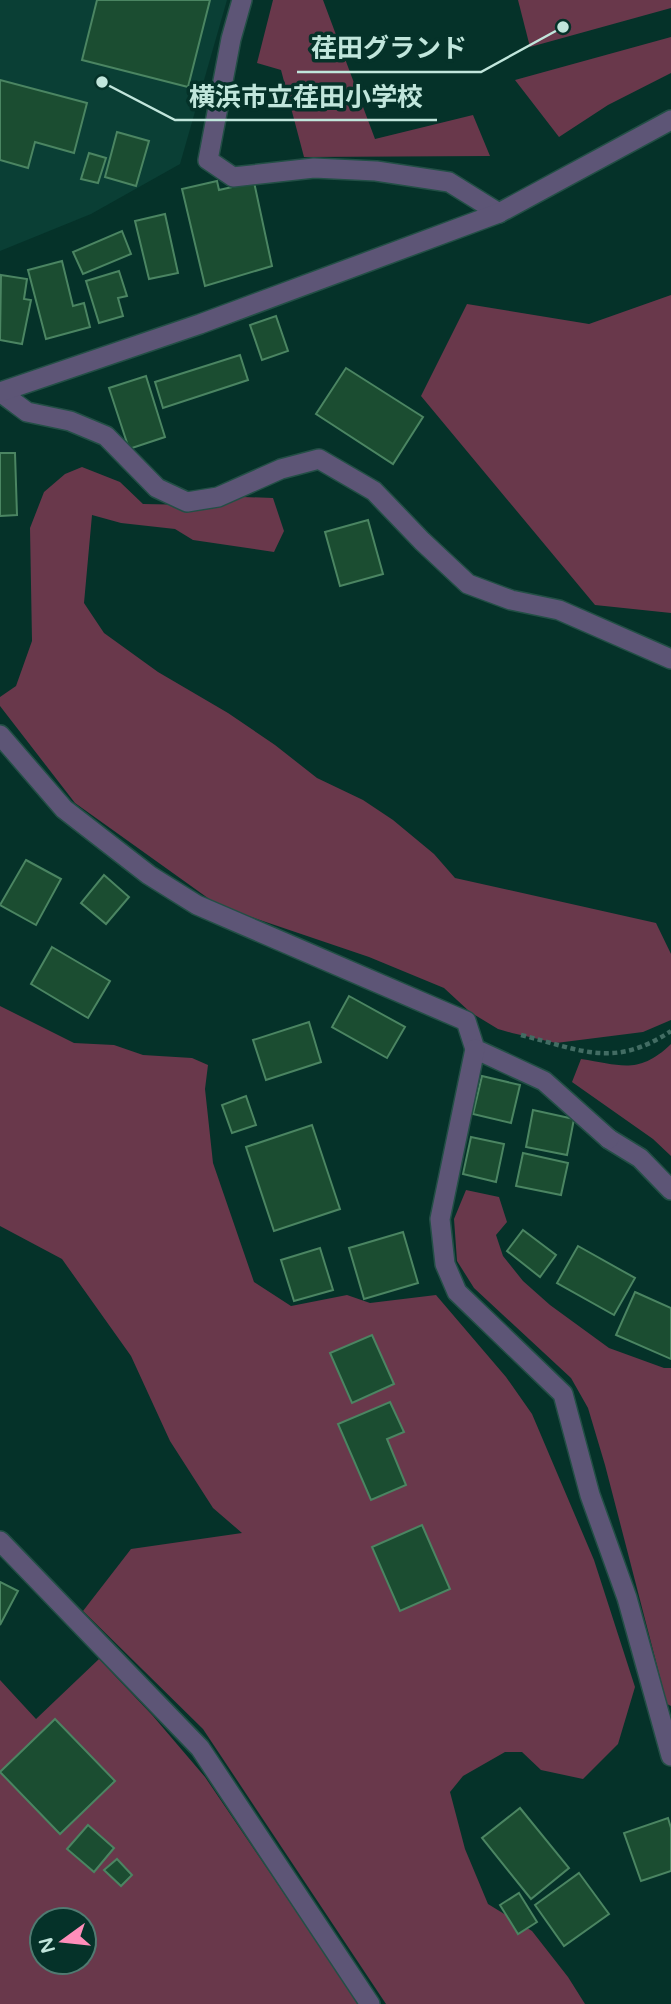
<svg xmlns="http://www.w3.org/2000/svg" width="671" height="2004" font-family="'Varela Round','Noto Sans JP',sans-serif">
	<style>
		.built { fill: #0a3f35 }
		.green { fill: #69384b; fill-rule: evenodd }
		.building { fill: #1b4d31; stroke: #4b8562; stroke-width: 2 }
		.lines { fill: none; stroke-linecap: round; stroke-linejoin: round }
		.service-casing { stroke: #234f46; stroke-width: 22 }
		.minor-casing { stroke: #234f46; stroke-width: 22 }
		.tertiary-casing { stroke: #234f46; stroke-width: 22 }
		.path { stroke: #426c63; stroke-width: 4.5; stroke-dasharray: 5 3.5; stroke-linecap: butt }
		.service { stroke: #5d5576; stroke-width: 19 }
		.minor { stroke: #5d5576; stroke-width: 19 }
		.tertiary { stroke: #5d5576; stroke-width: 19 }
		.leader { fill: none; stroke: #c1e6dc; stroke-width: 2.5 }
		.callout-dot { fill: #c1e6dc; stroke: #053229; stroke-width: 2.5 }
		.callout-label { font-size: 26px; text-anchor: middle; font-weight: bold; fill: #c1e6dc; stroke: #053229; stroke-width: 7; stroke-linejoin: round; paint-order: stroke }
	</style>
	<rect width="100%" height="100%" fill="#053229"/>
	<polygon class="built" points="0,0 227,0 180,164 91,214 0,251"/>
	<g class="green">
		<polygon points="273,0 323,0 375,139 473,115 490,156 304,157 281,70 257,63"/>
		<polygon points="518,0 671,0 671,8 530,47"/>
		<polygon points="671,37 671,73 608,105 559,137 515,80"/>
		<polygon points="671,295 671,613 595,605 421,396 467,304 589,324"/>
		<polygon points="82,467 120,482 143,504 194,505 243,497 273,498 284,531 274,552 193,540 175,529 121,523 92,515 84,603 104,633 158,672 228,713 275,745 317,778 363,800 393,820 434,854 455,878 656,923 671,954 671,1020 643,1032 556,1043 512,1033 498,1029 470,1012 444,988 369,957 219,906 75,803 0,706 0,697 16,686 32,641 30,528 44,492 65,474"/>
		<polygon points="0,1006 74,1043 114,1045 143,1055 192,1058 208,1065 205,1089 213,1163 254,1282 291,1306 347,1295 370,1303 436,1295 506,1377 532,1414 594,1560 635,1687 618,1744 583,1779 541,1770 522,1752 505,1752 463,1776 450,1792 465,1849 488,1904 532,1931 568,1977 585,2004 386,2004 203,1729 83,1611 131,1549 242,1533 213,1508 170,1441 131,1356 62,1259 0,1226"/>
		<path d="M 671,1044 L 671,1156 L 653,1139 L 572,1082 L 581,1059 C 621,1065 639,1075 671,1044 Z"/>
		<polygon points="466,1190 499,1197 507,1222 496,1235 503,1256 523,1281 550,1305 609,1348 664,1368 671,1368 671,1706 667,1704 605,1465 588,1408 571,1378 474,1288 457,1261 454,1219"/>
		<path d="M 99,1659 L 153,1716 L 205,1777 L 359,2004 L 0,2004 L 0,1680 L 36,1719 ZM 42,1920 L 84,1920 L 84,1962 L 42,1962 Z"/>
	</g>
	<g class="building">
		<polygon points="97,0 210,0 188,87 82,60"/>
		<polygon points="0,80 87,103 74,153 35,142 28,168 0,160"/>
		<polygon points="117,132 149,141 136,186 105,177"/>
		<polygon points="89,153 106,158 98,183 81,179"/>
		<polygon points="217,181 219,190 254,182 272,266 205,286 182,189"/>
		<polygon points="165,214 178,273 149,279 135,221"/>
		<polygon points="122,231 131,254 83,274 73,252"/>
		<polygon points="62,261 73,306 84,303 90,327 46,339 28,270"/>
		<polygon points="119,271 127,296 118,298 123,316 99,323 86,281"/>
		<polygon points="1,275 27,279 24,299 31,300 22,344 0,340"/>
		<polygon points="276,316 288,351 262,360 250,325"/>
		<polygon points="240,355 248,380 163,408 155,382"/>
		<polygon points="346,368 423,417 393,464 316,414"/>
		<polygon points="146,376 165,437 129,449 109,388"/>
		<polygon points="0,453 15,453 17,515 0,516"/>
		<polygon points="368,520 383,574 340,586 325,532"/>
		<polygon points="26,860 61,879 36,925 0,905"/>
		<polygon points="104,875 129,897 106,924 81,903"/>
		<polygon points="52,947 110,981 88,1018 31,984"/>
		<polygon points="349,996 405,1027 387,1058 332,1027"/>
		<polygon points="309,1022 321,1062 266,1080 253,1040"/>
		<polygon points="482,1076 520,1085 511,1123 473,1114"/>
		<polygon points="246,1096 256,1125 232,1133 222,1105"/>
		<polygon points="533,1110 574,1119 567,1155 526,1147"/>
		<polygon points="312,1125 340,1209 274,1231 246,1147"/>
		<polygon points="471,1137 504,1144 496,1182 463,1174"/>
		<polygon points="523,1153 568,1163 561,1195 516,1186"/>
		<polygon points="523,1230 556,1255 540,1277 507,1251"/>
		<polygon points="403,1232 418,1283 364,1299 349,1248"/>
		<polygon points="578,1246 635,1278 614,1315 557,1283"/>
		<polygon points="320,1248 333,1290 294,1301 281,1260"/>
		<polygon points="635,1292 671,1308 671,1359 616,1335"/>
		<polygon points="372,1335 394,1384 352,1403 330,1353"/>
		<polygon points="390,1402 404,1432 387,1439 406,1485 371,1500 338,1424"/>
		<polygon points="422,1525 450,1589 400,1611 372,1547"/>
		<polygon points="0,1582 18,1591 0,1625"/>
		<polygon points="55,1719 115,1781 60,1834 0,1772"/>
		<polygon points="520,1808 569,1868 531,1899 482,1838"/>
		<polygon points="668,1818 671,1828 671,1871 641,1881 624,1833"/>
		<polygon points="88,1825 114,1848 94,1872 67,1849"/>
		<polygon points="117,1859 132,1875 121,1886 104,1870"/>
		<polygon points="579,1873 609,1914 564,1946 535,1905"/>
		<polygon points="519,1893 537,1922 518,1934 500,1905"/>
	</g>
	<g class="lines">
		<defs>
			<g id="service">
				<polyline points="242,0 231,39 208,160 233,177 314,168 376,171 449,182 499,213"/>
				<polyline points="609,1139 640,1158 671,1190"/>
			</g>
			<g id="minor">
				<polyline points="0,392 27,412 70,421 106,436 157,488 187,502 218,497 281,469 319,459 374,491 422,541 468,584 511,600 559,610 671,659"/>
				<polyline points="0,735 64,809 149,875 197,905 466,1021 475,1049 544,1081 609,1139"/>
				<polyline points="475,1049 440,1219 445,1264 457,1292 563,1394 590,1495 627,1598 671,1756"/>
				<polyline points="0,1541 200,1748 370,2004"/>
			</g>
			<polyline id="tertiary" points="0,392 200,324 499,213 671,120"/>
		</defs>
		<use href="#service" class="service-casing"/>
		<use href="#minor" class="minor-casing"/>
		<use href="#tertiary" class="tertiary-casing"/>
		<path class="path" d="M 521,1035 C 581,1050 614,1069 671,1031"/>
		<use href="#service" class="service"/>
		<use href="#minor" class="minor"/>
		<use href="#tertiary" class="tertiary"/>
	</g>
	<path class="leader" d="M563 27L481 72H297M102 82L175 120H437"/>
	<g class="callout-dot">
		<circle cx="563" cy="27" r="7"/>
		<circle cx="102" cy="82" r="7"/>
	</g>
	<g class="callout-label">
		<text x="389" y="57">荏田グランド</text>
		<text x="306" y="106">横浜市立荏田小学校</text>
	</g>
	<g transform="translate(63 1941) rotate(255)"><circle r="33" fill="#053229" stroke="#507a71" stroke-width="2"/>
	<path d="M0-5L12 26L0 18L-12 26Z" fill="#ff8eba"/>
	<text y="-10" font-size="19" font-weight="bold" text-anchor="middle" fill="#c1e6dc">N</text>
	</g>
</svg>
